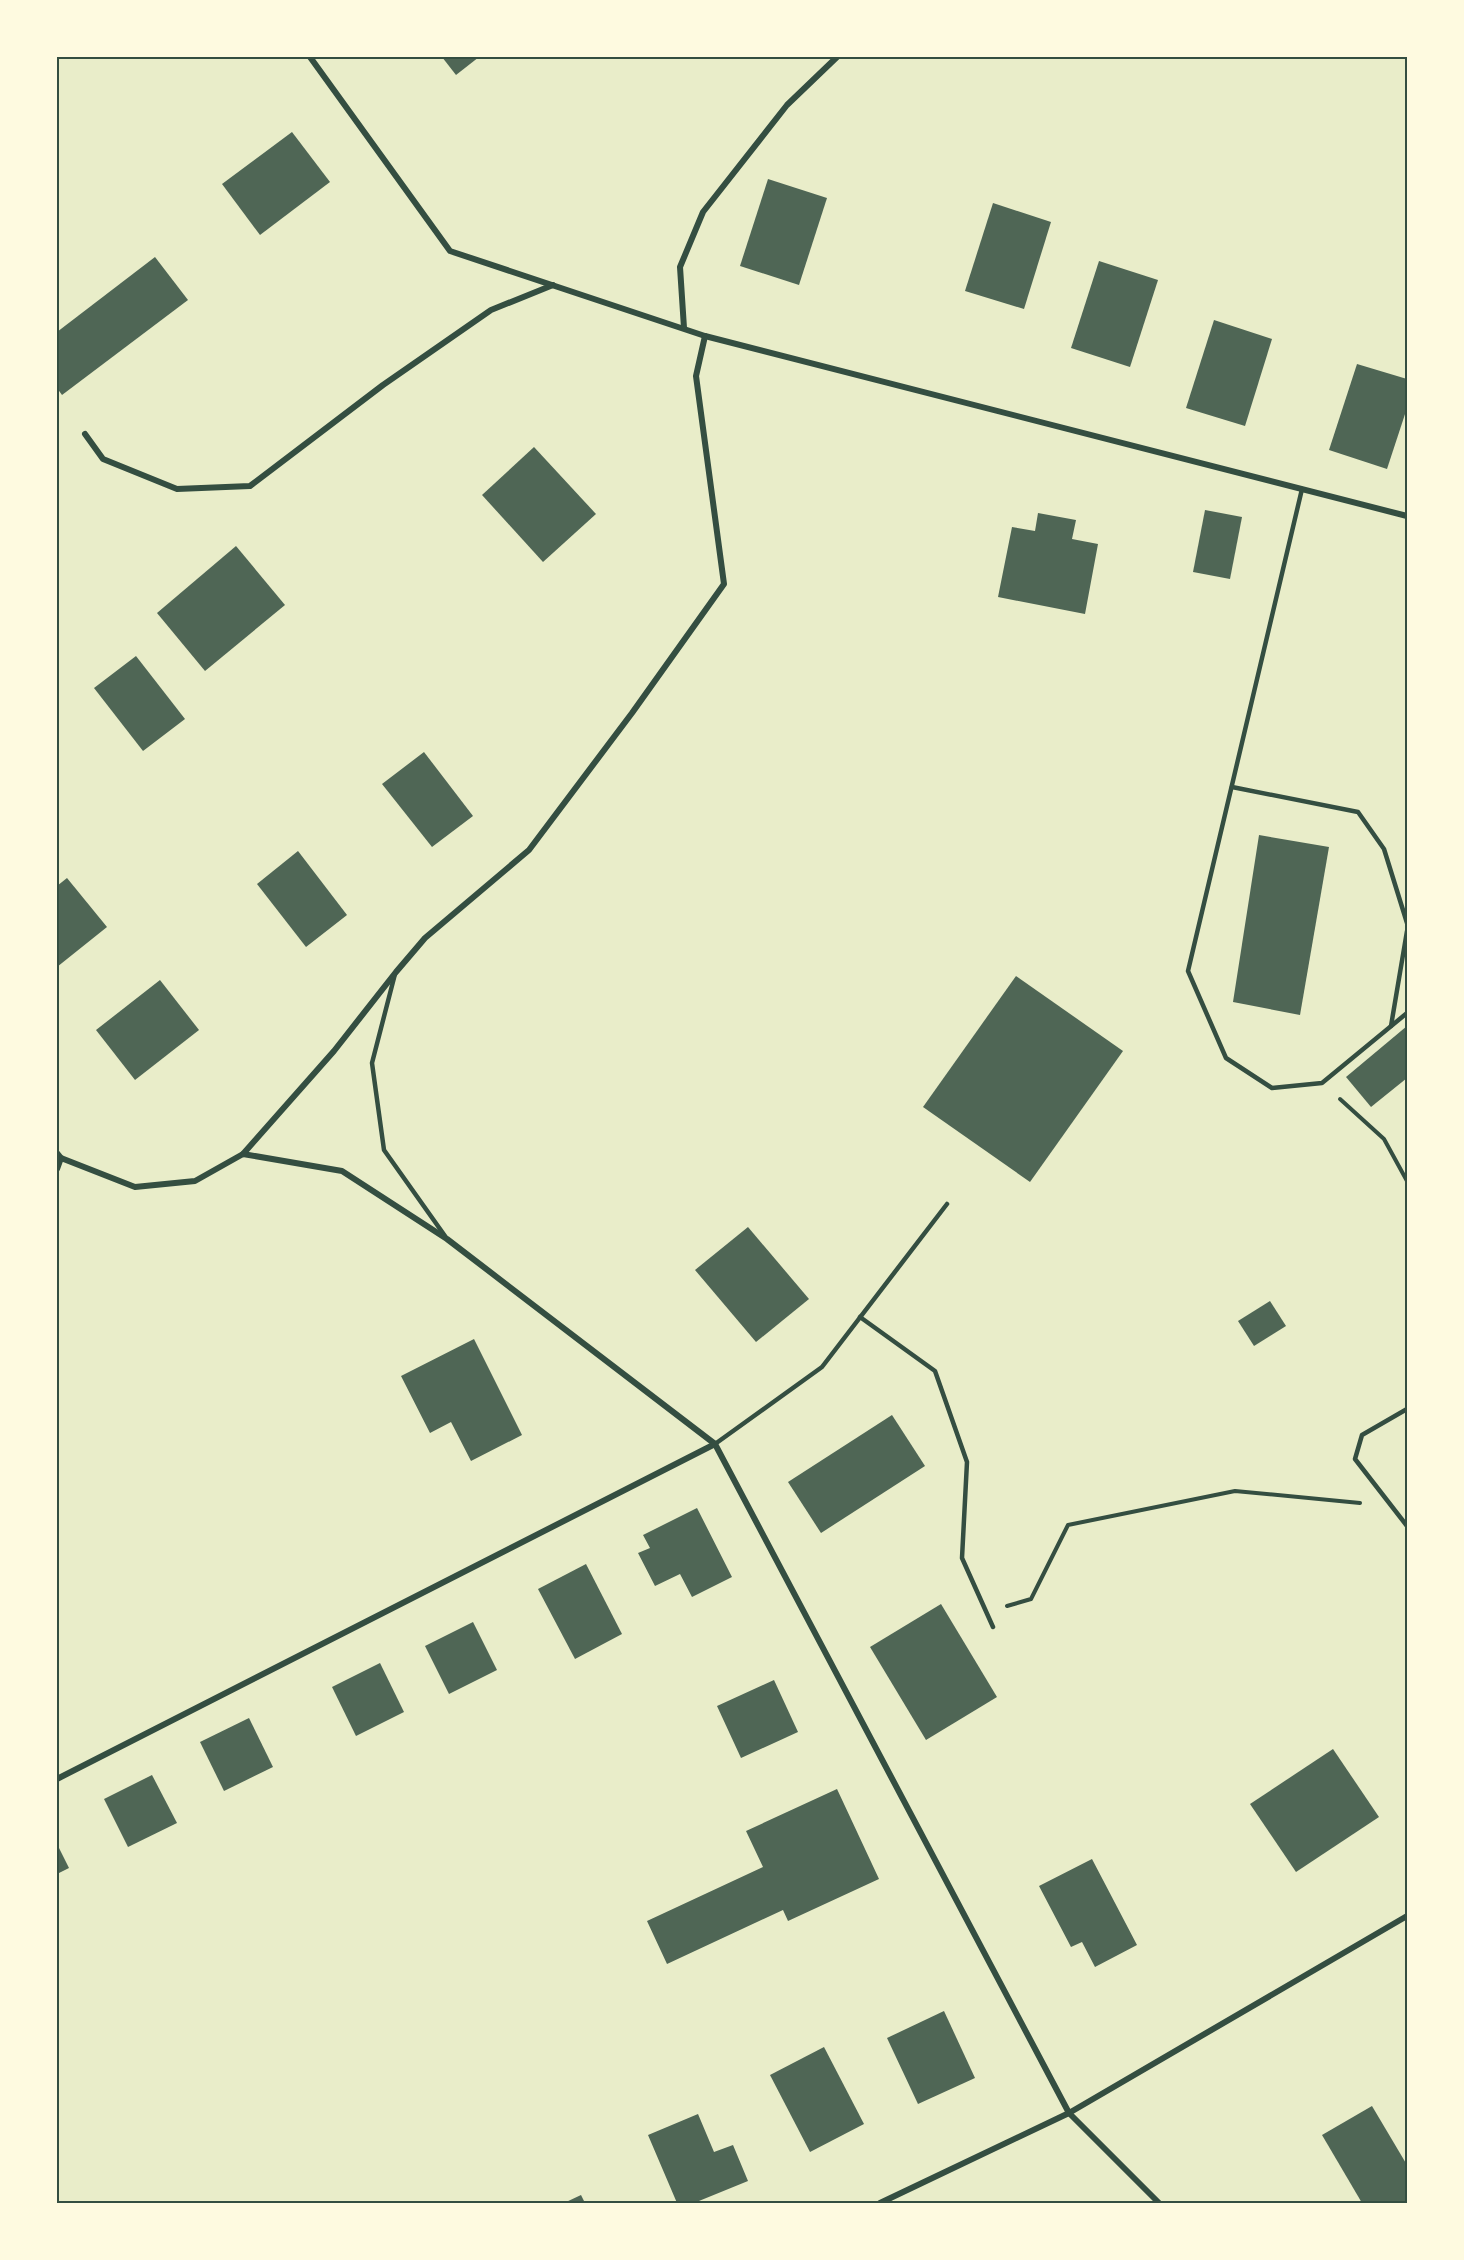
<svg xmlns="http://www.w3.org/2000/svg" width="1464" height="2260" font-family="Overpass,sans-serif">
	<style>
		.building { fill: #4f6655 }
		.lines { fill: none; stroke-linecap: round; stroke-linejoin: round }
		.path { stroke: #344e41; stroke-width: 4 }
		.service { stroke: #344e41; stroke-width: 4.5 }
		.minor { stroke: #344e41; stroke-width: 6 }
		.neatline { fill: none; stroke: #344e41; stroke-width: 2 }
	</style>
	<rect width="100%" height="100%" fill="#e9edc9"/>
	<g class="building">
		<polygon points="442,57 479,57 456,75"/>
		<polygon points="292,132 330,182 260,235 222,184"/>
		<polygon points="768,179 827,198 799,285 740,266"/>
		<polygon points="993,203 1051,222 1024,309 965,291"/>
		<polygon points="155,257 188,300 62,395 57,388 57,332"/>
		<polygon points="1099,261 1158,280 1130,367 1071,348"/>
		<polygon points="1214,320 1272,339 1245,426 1186,408"/>
		<polygon points="1357,364 1407,379 1407,408 1387,469 1329,450"/>
		<polygon points="534,447 596,514 543,562 482,495"/>
		<polygon points="1205,510 1242,517 1230,579 1193,572"/>
		<polygon points="1038,513 1076,520 1072,539 1098,544 1085,614 998,597 1012,527 1035,531"/>
		<polygon points="236,546 285,605 205,671 157,613"/>
		<polygon points="136,656 185,719 143,751 94,688"/>
		<polygon points="424,752 473,816 432,847 382,784"/>
		<polygon points="1259,835 1329,847 1300,1015 1233,1002"/>
		<polygon points="298,851 347,915 306,947 257,884"/>
		<polygon points="67,878 107,927 57,967 57,886"/>
		<polygon points="1016,976 1123,1051 1030,1182 923,1107"/>
		<polygon points="160,980 199,1030 135,1080 96,1030"/>
		<polygon points="1407,1026 1407,1078 1371,1107 1346,1077"/>
		<polygon points="748,1227 809,1299 756,1342 695,1270"/>
		<polygon points="1270,1301 1286,1326 1254,1346 1238,1321"/>
		<polygon points="474,1339 522,1435 471,1461 451,1422 430,1433 401,1376"/>
		<polygon points="892,1415 925,1466 821,1533 788,1482"/>
		<polygon points="697,1508 732,1577 692,1597 680,1574 655,1586 638,1553 650,1548 643,1535"/>
		<polygon points="586,1564 622,1634 575,1659 538,1589"/>
		<polygon points="941,1604 997,1697 926,1740 870,1647"/>
		<polygon points="473,1622 497,1670 449,1694 425,1646"/>
		<polygon points="380,1663 404,1712 356,1736 332,1687"/>
		<polygon points="774,1680 798,1732 741,1758 717,1706"/>
		<polygon points="249,1718 273,1767 224,1791 200,1742"/>
		<polygon points="1333,1749 1379,1817 1296,1872 1250,1804"/>
		<polygon points="152,1775 177,1823 128,1847 104,1799"/>
		<polygon points="837,1789 879,1879 788,1921 783,1910 667,1964 647,1921 763,1867 746,1831"/>
		<polygon points="57,1844 69,1868 57,1874"/>
		<polygon points="1092,1859 1137,1945 1095,1967 1082,1942 1071,1947 1039,1886"/>
		<polygon points="944,2011 975,2078 918,2104 887,2038"/>
		<polygon points="824,2047 864,2124 810,2152 770,2075"/>
		<polygon points="1372,2106 1407,2165 1407,2203 1362,2203 1322,2135"/>
		<polygon points="698,2114 714,2152 733,2145 748,2181 694,2203 677,2203 648,2135"/>
		<polygon points="581,2195 585,2203 564,2203"/>
	</g>
	<g class="lines">
		<g class="path">
			<polyline points="1340,1099 1384,1139 1407,1181"/>
			<polyline points="1007,1606 1031,1599 1068,1525 1235,1491 1360,1503"/>
		</g>
		<g class="service">
			<polyline points="1302,489 1188,971 1226,1058 1272,1088 1322,1083 1407,1013"/>
			<polyline points="1232,787 1358,812 1384,849 1407,923"/>
			<polyline points="395,974 372,1063 384,1150 445,1236"/>
			<polyline points="1391,1026 1407,931"/>
			<polyline points="860,1317 935,1371 967,1462 962,1558 993,1627"/>
			<polyline points="1407,1409 1362,1435 1355,1459 1407,1526"/>
			<polyline points="715,1444 822,1367 947,1204"/>
		</g>
		<g class="minor">
			<polyline points="310,57 450,251 705,336 1407,516"/>
			<polyline points="684,328 680,267 703,212 787,105 837,57"/>
			<polyline points="85,434 103,459 177,489 250,486 383,385 491,310 553,285"/>
			<polyline points="57,1153 61,1158 135,1187 195,1181 243,1154 342,1171 447,1239 715,1444 1069,2113 1159,2203"/>
			<polyline points="243,1154 334,1051 396,972 425,938 529,850 632,713 724,584 696,376 705,336"/>
			<polyline points="57,1169 61,1158"/>
			<polyline points="57,1779 715,1444"/>
			<polyline points="880,2203 1069,2113 1407,1916"/>
		</g>
	</g>
	<rect width="1464" height="2260" fill="none" stroke="#fefae0" stroke-width="117"/>
	<rect x="58" y="58" width="1348" height="2144" class="neatline"/>
</svg>
